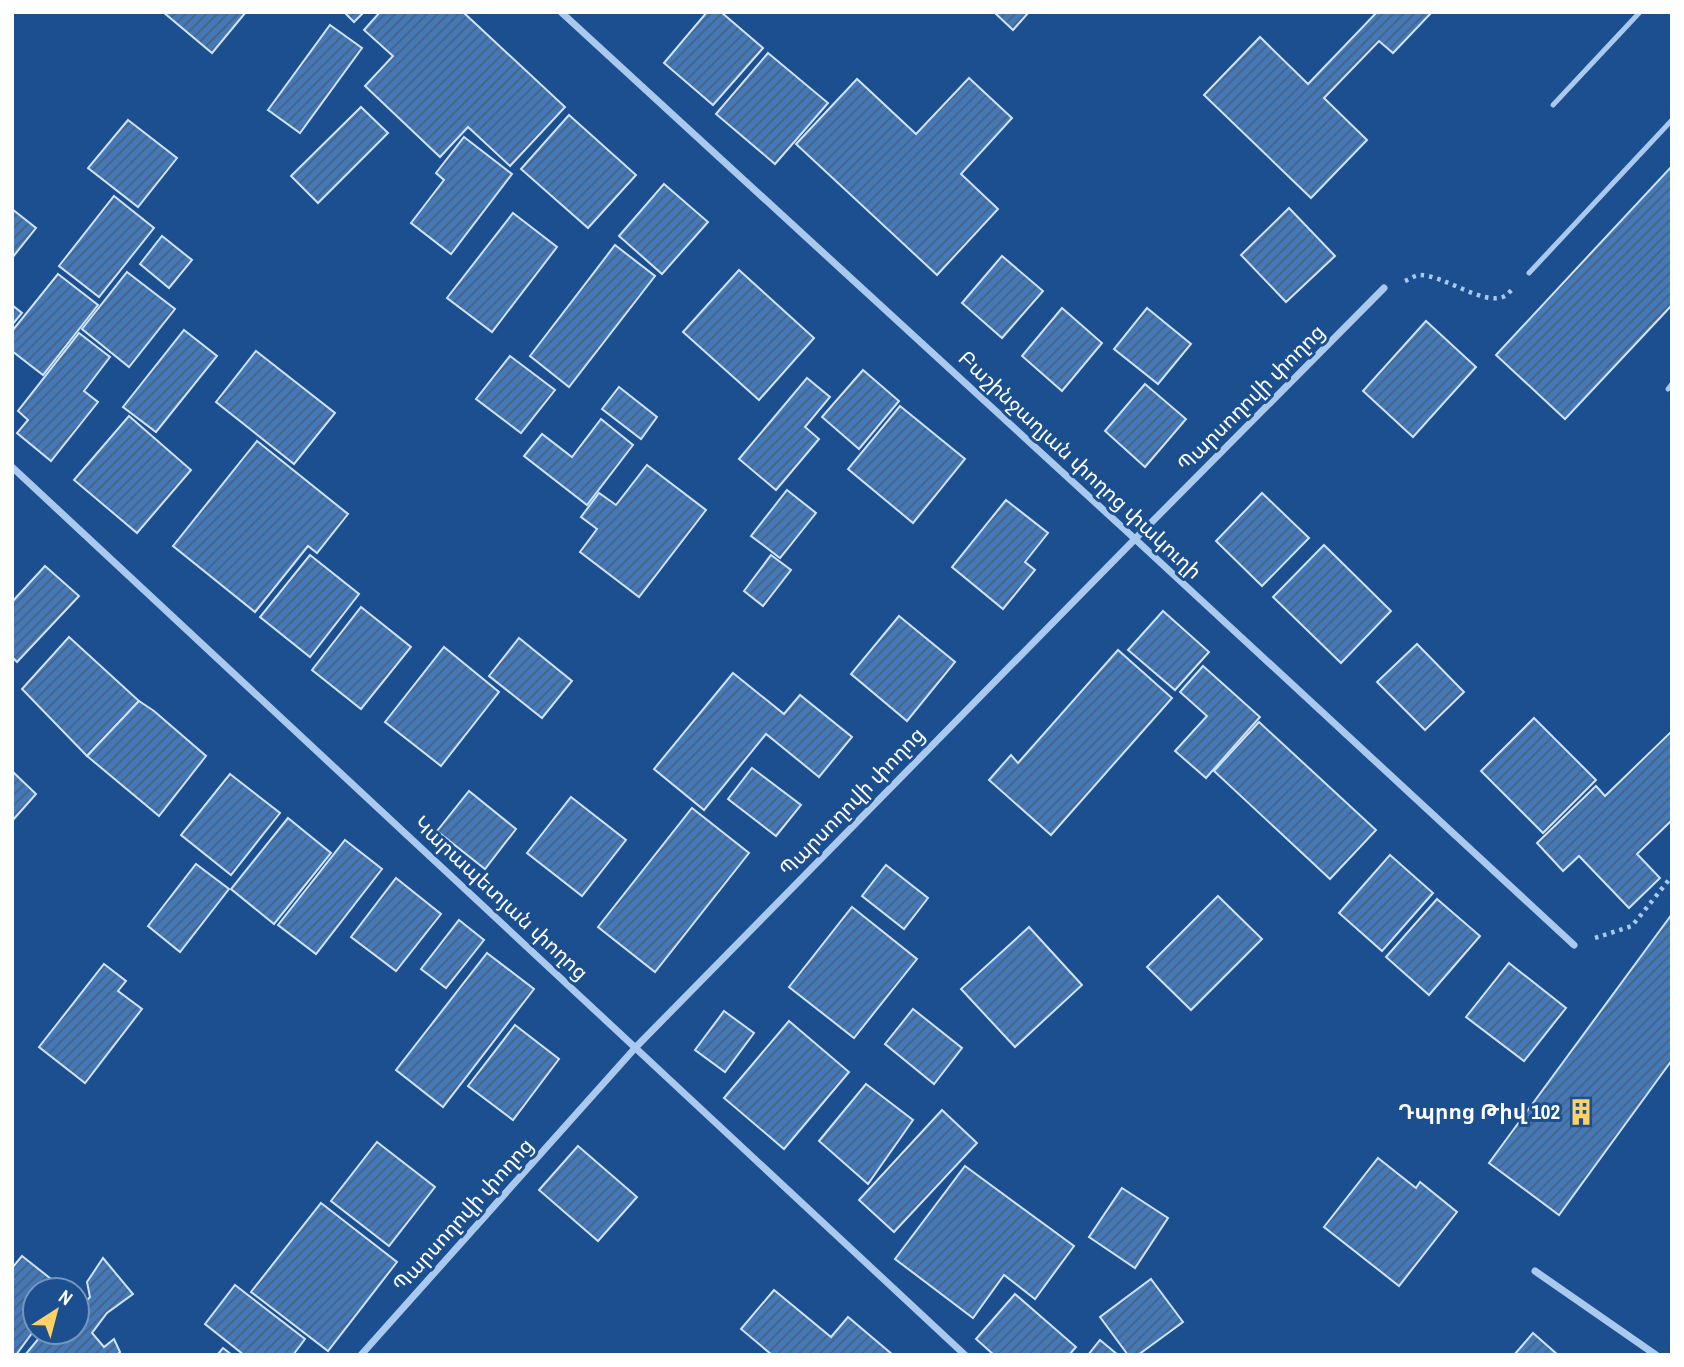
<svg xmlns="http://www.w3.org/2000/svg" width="1684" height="1367" font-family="'Archivo Narrow','Noto Sans Armenian',sans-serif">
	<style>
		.building { fill: url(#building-hatch); stroke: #cfe3fa; stroke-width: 2 }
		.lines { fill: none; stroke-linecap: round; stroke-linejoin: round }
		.path { stroke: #a9c9ee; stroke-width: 4.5; stroke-dasharray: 3.5 5; stroke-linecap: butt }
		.service { stroke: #a9c9ee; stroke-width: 5 }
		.minor { stroke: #a9c9ee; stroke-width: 7 }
		.labels { text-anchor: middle; stroke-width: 6; stroke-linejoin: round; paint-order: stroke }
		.street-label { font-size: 21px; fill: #fff; stroke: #1b4f8f }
		.poi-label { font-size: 21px; font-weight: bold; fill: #fff; stroke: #1b4f8f; text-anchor: end }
	</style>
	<defs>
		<pattern id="building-hatch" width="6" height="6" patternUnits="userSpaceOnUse" patternTransform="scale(1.75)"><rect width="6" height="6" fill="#4478b7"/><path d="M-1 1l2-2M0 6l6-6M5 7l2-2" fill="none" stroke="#486282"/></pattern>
	</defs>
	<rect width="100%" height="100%" fill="#1b4f8f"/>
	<g class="building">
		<polygon points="163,12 246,12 212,53"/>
		<polygon points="344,12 364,12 354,22"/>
		<polygon points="380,12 463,12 565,107 510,166 468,127 440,157 365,86 393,56 364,30"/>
		<polygon points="707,12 721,12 763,48 713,105 664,63"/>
		<polygon points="994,12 1029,12 1013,30"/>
		<polygon points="1377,12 1432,12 1393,53 1379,41 1324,98 1367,140 1311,198 1204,95 1260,37 1308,84"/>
		<polygon points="330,25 362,48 300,133 268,110"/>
		<polygon points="768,53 828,103 775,164 716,114"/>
		<polygon points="969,78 1012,118 961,174 998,209 937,275 796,144 857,79 916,134"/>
		<polygon points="361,107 388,133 318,203 291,176"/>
		<polygon points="569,115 636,175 588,228 521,169"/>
		<polygon points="128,120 177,158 138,207 88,168"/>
		<polygon points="464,137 512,174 451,254 411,223 444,180 436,173"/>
		<polygon points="1672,166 1672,305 1565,419 1496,355"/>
		<polygon points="664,184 708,222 662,274 619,236"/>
		<polygon points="114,196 154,228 99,297 59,266"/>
		<polygon points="1289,208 1335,256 1286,302 1241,255"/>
		<polygon points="12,209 36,228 12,258"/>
		<polygon points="513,213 557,247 492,332 447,298"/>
		<polygon points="162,236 192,260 169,288 140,264"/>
		<polygon points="615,245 655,276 569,387 530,356"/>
		<polygon points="1002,256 1043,291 1002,338 962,303"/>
		<polygon points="739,270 814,338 759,400 683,332"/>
		<polygon points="127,272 175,309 129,367 82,329"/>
		<polygon points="58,274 98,305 43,375 12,351 12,331"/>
		<polygon points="12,305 22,313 12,325"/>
		<polygon points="1062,308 1102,343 1062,391 1022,356"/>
		<polygon points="1147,308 1191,344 1158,384 1114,349"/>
		<polygon points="1426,321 1476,367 1413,437 1363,391"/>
		<polygon points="184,330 217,356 156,432 123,407"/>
		<polygon points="79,333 110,357 84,391 98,402 51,461 17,433 28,420 18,411"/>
		<polygon points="256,351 335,413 294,464 216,402"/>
		<polygon points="510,356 555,390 521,433 476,399"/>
		<polygon points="863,370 899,401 859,449 822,417"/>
		<polygon points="807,378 830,397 805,427 819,439 776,490 739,459"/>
		<polygon points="1145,384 1186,419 1145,467 1105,431"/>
		<polygon points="619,387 657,417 641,439 602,409"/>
		<polygon points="900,406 965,459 913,523 848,469"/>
		<polygon points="129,416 191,470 137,533 74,480"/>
		<polygon points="601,419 633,445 587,505 524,456 542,434 572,457"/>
		<polygon points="257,441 348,514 317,553 308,546 255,612 173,546"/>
		<polygon points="647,465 706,510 639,597 580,552 597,529 581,517 599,493 616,505"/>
		<polygon points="787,490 816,513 780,558 751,536"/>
		<polygon points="1262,493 1309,538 1262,586 1216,541"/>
		<polygon points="1006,500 1048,533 1025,562 1035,570 1003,609 952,567"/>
		<polygon points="1324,545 1391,611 1341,663 1273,597"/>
		<polygon points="310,555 359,594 310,657 260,617"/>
		<polygon points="771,555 791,570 763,606 744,591"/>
		<polygon points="45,566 79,596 17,662 12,657 12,602"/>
		<polygon points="361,607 411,647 361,709 312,670"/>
		<polygon points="1163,611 1209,652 1175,690 1128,650"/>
		<polygon points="899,616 955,662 907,721 851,674"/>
		<polygon points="69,637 139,701 87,756 22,689"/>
		<polygon points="519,638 572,681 542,718 489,676"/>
		<polygon points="1417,644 1464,692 1425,730 1377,682"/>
		<polygon points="444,647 499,692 441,766 385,722"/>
		<polygon points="1118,650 1172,698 1051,835 989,780 1011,755 1018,763"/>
		<polygon points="1203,666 1260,717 1206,778 1175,751 1207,716 1180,692"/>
		<polygon points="733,673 784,714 800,695 852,737 819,777 766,734 704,810 654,769"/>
		<polygon points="139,701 154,711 206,756 159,816 87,756"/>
		<polygon points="1534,718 1596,780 1543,833 1481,771"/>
		<polygon points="1259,722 1376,830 1330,879 1214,771"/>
		<polygon points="1672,731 1672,820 1637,854 1660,878 1629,908 1579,856 1563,871 1537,843 1596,786 1605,796"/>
		<polygon points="752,768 801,805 776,836 728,799"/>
		<polygon points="12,771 36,794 12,821"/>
		<polygon points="230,774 280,813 231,875 181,835"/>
		<polygon points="469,791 516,829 485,869 437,831"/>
		<polygon points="571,797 626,840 582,896 527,853"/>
		<polygon points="692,808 749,853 655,972 598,927"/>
		<polygon points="288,818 331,853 274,924 231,889"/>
		<polygon points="345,840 382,869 316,954 278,925"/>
		<polygon points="1390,855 1433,893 1382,951 1339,913"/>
		<polygon points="196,864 229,889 180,952 148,926"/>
		<polygon points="886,865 928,898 904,929 862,896"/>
		<polygon points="396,878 441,914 396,971 351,937"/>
		<polygon points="1218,896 1262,939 1191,1010 1147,967"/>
		<polygon points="1437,899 1480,936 1429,995 1386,957"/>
		<polygon points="852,907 917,959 854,1038 789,987"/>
		<polygon points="1672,914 1672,1060 1559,1215 1489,1163"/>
		<polygon points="459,920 484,940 446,988 421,969"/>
		<polygon points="1029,927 1082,985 1015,1047 961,989"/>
		<polygon points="487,953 534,989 443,1107 396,1070"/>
		<polygon points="1509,963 1566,1008 1524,1061 1466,1017"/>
		<polygon points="104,964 126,981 118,991 142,1009 85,1083 39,1047"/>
		<polygon points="913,1009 962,1048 934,1084 885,1044"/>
		<polygon points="724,1011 754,1033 725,1072 695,1050"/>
		<polygon points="789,1021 849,1072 784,1149 724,1098"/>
		<polygon points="515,1025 559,1059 513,1120 468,1086"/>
		<polygon points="866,1084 913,1120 868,1184 819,1141"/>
		<polygon points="942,1110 977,1143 894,1232 859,1200"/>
		<polygon points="377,1142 435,1187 389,1246 331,1201"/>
		<polygon points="578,1146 637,1197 598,1241 539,1190"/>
		<polygon points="1378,1158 1416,1188 1420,1182 1457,1212 1399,1286 1324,1227"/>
		<polygon points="965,1166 1074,1246 1035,1299 1004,1275 973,1318 895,1259"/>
		<polygon points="1122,1188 1168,1218 1135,1268 1089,1237"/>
		<polygon points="321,1203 397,1262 328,1351 251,1292"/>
		<polygon points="22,1256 65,1290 35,1290 35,1329 16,1355 12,1355 12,1268"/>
		<polygon points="103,1258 133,1294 107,1313 92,1333 104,1347 114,1339 120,1352 117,1355 25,1355 44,1332 77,1332 77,1311 90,1297 87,1282"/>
		<polygon points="1151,1279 1183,1322 1138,1355 1128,1355 1100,1317"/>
		<polygon points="235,1285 305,1339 293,1355 244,1355 205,1324"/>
		<polygon points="774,1290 831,1337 848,1317 893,1355 772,1355 741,1329"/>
		<polygon points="1015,1294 1076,1347 1069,1355 994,1355 976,1339"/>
		<polygon points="1533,1333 1558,1355 1514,1355"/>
		<polygon points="1100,1340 1118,1355 1088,1355"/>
		<polygon points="223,1348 232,1355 217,1355"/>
	</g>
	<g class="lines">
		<g class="path">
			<path d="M 1405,281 C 1410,279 1415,275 1420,275 C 1444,275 1485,307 1505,296 C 1507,295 1512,289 1514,288"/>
			<polyline points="1595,938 1632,926 1672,876"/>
		</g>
		<g class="service">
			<polyline points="1553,105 1640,12"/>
			<polyline points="1529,273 1672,120"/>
			<polyline points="1668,389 1672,384"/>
		</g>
		<g class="minor">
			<polyline points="561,12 1135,539 1574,945"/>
			<polyline points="12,467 965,1355"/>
			<polyline points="1535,1271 1656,1355"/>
			<polyline points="361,1355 636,1047 1135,539 1384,288"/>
		</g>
	</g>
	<defs>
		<symbol id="building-bare" viewBox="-9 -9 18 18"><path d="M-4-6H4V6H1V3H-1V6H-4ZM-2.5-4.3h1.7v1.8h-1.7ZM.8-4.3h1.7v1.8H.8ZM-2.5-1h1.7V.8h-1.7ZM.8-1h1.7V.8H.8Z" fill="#ffd166" stroke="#1b4f8f" stroke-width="2.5" paint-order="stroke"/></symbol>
	</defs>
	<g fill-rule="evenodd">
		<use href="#building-bare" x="1562" y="1093" width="38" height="38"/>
	</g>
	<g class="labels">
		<g class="street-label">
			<text transform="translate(1251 398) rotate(-45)" y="7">Պարսողովի փողոց</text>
			<text transform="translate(1080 465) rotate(43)" y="7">Բաշինջաղյան փողոց փակուղի</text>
			<text transform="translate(852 802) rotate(-46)" y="7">Պարսողովի փողոց</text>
			<text transform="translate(501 898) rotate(43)" y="7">Կարապետյան փողոց</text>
			<text transform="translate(463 1215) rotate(-48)" y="7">Պարսողովի փողոց</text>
		</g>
		<g class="poi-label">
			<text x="1560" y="1119">Դպրոց Թիվ 102</text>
		</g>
	</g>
	<rect width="1684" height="1367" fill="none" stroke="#ffffff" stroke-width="28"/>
	<g transform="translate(56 1311) rotate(36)"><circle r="33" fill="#1b4f8f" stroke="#7695bc" stroke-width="2"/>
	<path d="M0-5L12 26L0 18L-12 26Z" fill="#ffd166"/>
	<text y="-10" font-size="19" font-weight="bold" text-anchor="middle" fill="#ffffff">N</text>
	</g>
</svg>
